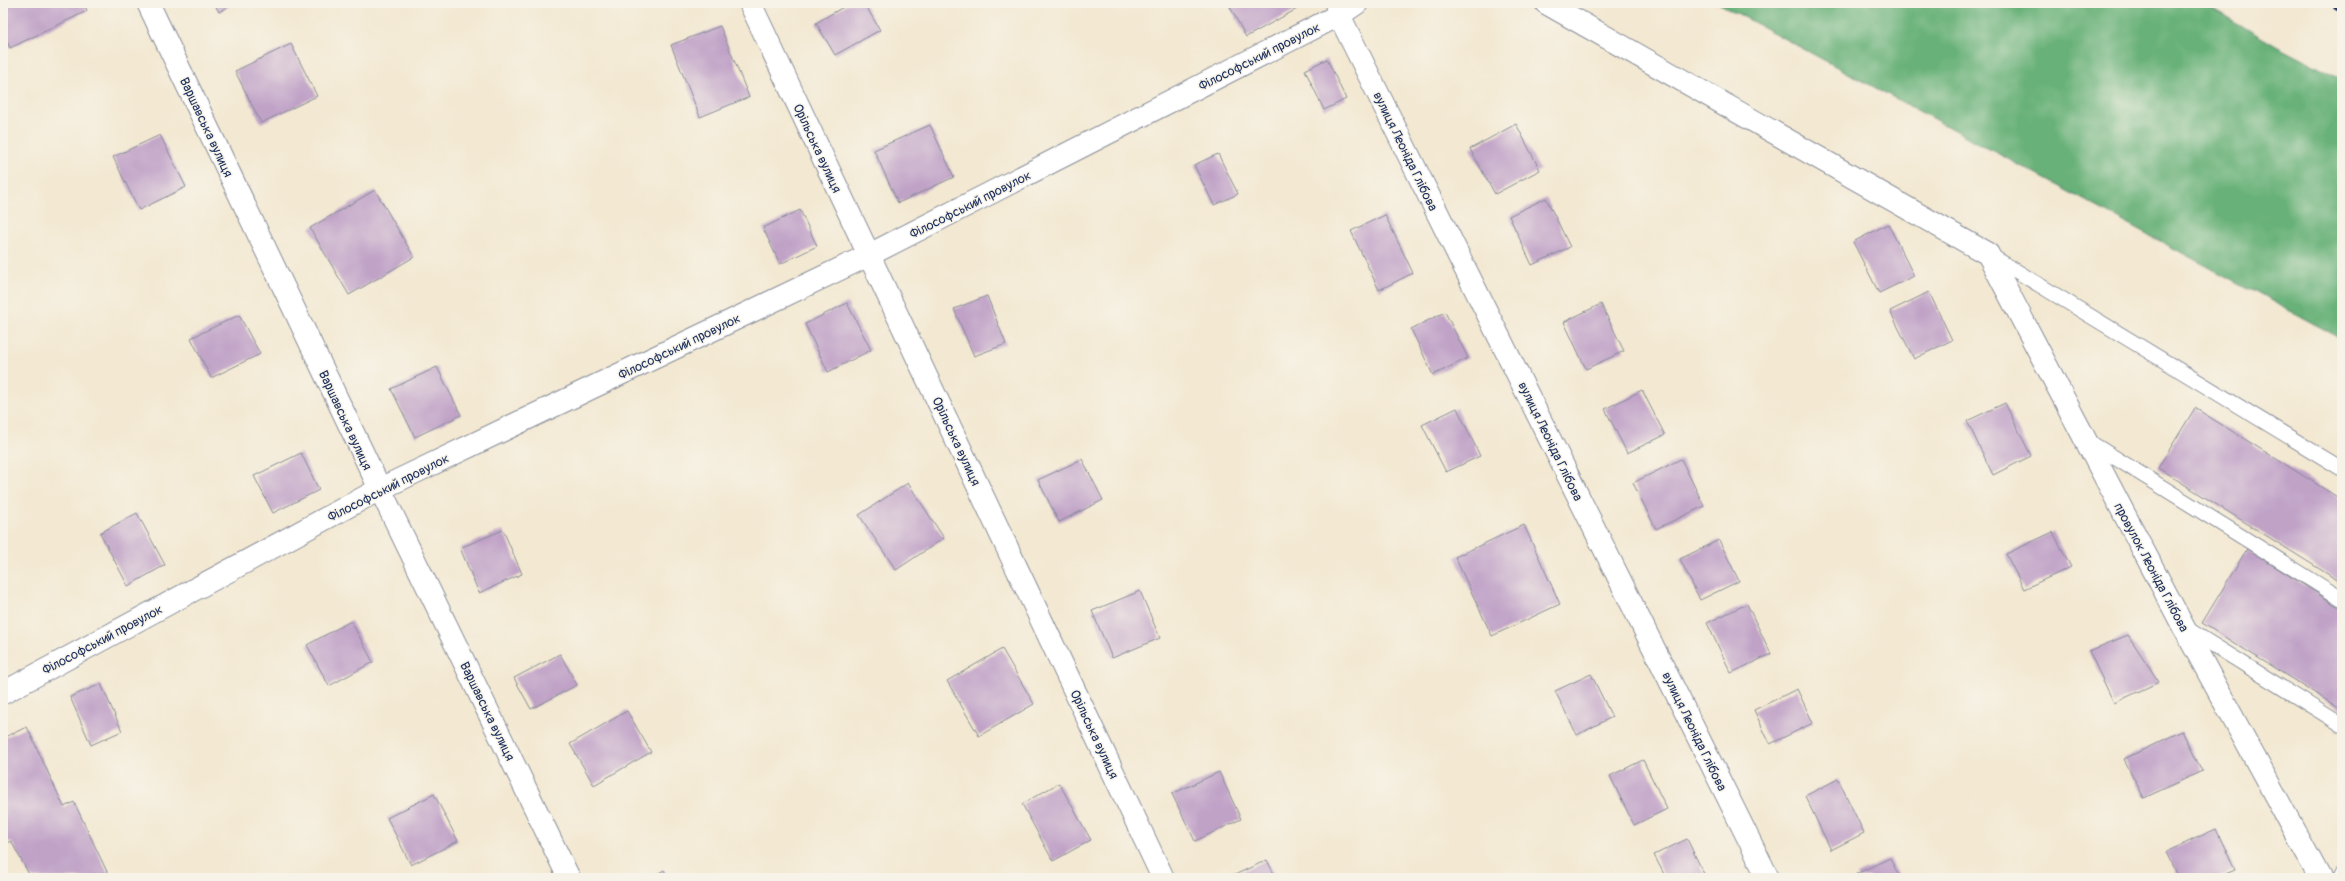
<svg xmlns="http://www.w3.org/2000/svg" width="2345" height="881" font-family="Pangolin,sans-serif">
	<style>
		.forest { fill: #68b178; stroke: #42706b }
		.building { fill: #c0a2c7 }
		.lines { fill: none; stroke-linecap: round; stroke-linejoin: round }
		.service-casing { stroke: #878c98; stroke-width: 16 }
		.minor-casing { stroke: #878c98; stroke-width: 24 }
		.service { stroke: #fff; stroke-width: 14 }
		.minor { stroke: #fff; stroke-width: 22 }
		.rail { stroke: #1b2f5e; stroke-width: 3; stroke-dasharray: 6 3; stroke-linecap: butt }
		.labels { text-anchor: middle; stroke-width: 3; stroke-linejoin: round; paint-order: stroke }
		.street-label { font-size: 13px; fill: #1b2f5e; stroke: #f7f3e8 }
	</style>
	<rect width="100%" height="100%" fill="#f7f3e8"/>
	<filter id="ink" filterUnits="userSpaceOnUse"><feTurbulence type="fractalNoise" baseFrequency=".025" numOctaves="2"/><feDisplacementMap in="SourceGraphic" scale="8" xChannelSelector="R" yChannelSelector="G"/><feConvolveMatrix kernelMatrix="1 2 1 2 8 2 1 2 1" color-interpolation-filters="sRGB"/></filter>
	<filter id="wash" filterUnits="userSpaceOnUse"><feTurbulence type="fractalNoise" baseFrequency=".012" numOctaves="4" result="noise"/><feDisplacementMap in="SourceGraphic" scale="16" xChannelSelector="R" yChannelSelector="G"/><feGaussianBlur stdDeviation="0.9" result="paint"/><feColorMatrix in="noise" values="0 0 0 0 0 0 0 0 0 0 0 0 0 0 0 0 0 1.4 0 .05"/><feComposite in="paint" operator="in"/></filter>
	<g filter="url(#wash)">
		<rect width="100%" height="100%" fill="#f3e8d1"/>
		<polygon class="forest" points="1718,3 2203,3 2278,47 2342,80 2342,339"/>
		<g id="blocks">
			<g class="building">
				<polygon points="3,3 84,3 87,11 10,48 3,33"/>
				<polygon points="214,3 235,3 219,12"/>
				<polygon points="850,3 864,3 880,30 835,55 816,23"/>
				<polygon points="1228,3 1294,3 1297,9 1246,37"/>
				<polygon points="720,26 749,97 700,117 671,45"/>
				<polygon points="291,44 317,96 261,123 235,71"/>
				<polygon points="1327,59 1346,99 1324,110 1305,70"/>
				<polygon points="1516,124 1540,170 1495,194 1470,149"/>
				<polygon points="930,125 954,177 898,203 874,150"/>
				<polygon points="160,135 186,187 139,210 113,157"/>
				<polygon points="1218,154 1238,194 1214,205 1194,165"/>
				<polygon points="375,190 414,257 349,295 310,228"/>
				<polygon points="1546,198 1570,247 1532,265 1509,216"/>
				<polygon points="800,210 817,246 780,264 763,228"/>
				<polygon points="1385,215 1413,273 1379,290 1351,231"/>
				<polygon points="1888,224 1914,276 1879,293 1853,242"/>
				<polygon points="1929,292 1952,340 1914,359 1890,311"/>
				<polygon points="987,296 1006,344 974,356 954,309"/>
				<polygon points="847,303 871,350 828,372 805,324"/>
				<polygon points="1601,304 1624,351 1586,369 1564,322"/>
				<polygon points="1445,312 1468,358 1433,375 1411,329"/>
				<polygon points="239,315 260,354 211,378 191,338"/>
				<polygon points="437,367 461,415 415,437 391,389"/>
				<polygon points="1642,390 1665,435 1627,453 1605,409"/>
				<polygon points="2005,403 2031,456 1993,475 1967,421"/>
				<polygon points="1457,408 1480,456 1446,472 1422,425"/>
				<polygon points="2195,408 2342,500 2342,583 2158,468"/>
				<polygon points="301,453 319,490 273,513 254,476"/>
				<polygon points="1082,459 1103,500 1059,522 1038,480"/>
				<polygon points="1681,459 1704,506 1656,529 1633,483"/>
				<polygon points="908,483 944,538 896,570 859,515"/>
				<polygon points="137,513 165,565 128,586 100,533"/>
				<polygon points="1524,525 1560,604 1492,636 1455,557"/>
				<polygon points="503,530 522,574 479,593 460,548"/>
				<polygon points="2053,532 2071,567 2024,589 2006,554"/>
				<polygon points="1719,540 1739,581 1700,600 1680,559"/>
				<polygon points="2247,549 2342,609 2342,710 2202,623"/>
				<polygon points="1140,591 1160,638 1112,658 1092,611"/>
				<polygon points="1747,604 1771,654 1731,673 1707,623"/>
				<polygon points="351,621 373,662 329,686 307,645"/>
				<polygon points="2128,635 2159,682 2114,703 2089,651"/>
				<polygon points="1002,649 1034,704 979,736 947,681"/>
				<polygon points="560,654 577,685 531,709 514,678"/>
				<polygon points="1591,674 1612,717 1577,735 1555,691"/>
				<polygon points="101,684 122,731 91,745 70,697"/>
				<polygon points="1797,689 1813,723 1770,744 1754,710"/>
				<polygon points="627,711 651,752 594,785 570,744"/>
				<polygon points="27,727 64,807 74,802 110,878 31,878 11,841 3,845 3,738"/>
				<polygon points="2182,731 2202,771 2144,798 2124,759"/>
				<polygon points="1643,760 1667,809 1634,825 1610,776"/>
				<polygon points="1219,772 1241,819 1195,841 1172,794"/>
				<polygon points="1838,779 1864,833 1831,850 1805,796"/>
				<polygon points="1059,783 1091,840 1053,861 1022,804"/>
				<polygon points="434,794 458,841 411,865 387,818"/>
				<polygon points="2216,829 2235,870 2216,878 2178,878 2166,852"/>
				<polygon points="1687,839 1706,878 1666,878 1654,855"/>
				<polygon points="1890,858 1900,878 1858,878 1856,874"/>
				<polygon points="1267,860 1276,878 1228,878"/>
				<polygon points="664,870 668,878 650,878"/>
			</g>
		</g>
	</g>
	<g filter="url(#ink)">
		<use href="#blocks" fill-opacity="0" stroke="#878c98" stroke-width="1"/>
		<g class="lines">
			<defs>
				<g id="service">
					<polyline points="1990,255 2342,469"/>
					<polyline points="2088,441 2342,599"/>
					<polyline points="2186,628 2342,725"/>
					<polyline points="2339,878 2342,872"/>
				</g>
				<g id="minor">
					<polyline points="148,3 380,489 569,878"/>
					<polyline points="750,3 1163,878"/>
					<polyline points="1336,3 1339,15 1768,878"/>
					<polyline points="1546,3 1988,254 2183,626 2320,878"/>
					<polyline points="3,693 380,489 869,255 1339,15 1357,3"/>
				</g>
			</defs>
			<use href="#service" class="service-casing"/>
			<use href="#minor" class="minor-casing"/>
			<use href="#service" class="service"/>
			<use href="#minor" class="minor"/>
			<polyline class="rail" points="2326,3 2342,12"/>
		</g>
	</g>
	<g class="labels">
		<g class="street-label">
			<text transform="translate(1259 56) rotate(-27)" y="5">Філософський провулок</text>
			<text transform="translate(207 127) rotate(65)" y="5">Варшавська вулиця</text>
			<text transform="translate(818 148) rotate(65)" y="5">Орільська вулиця</text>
			<text transform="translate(1406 151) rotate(64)" y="5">вулиця Леоніда Глібова</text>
			<text transform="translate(970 204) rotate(-27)" y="5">Філософський провулок</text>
			<text transform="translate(679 346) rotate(-26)" y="5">Філософський провулок</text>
			<text transform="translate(346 420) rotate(65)" y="5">Варшавська вулиця</text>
			<text transform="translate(957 441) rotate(65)" y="5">Орільська вулиця</text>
			<text transform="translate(1551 441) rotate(64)" y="5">вулиця Леоніда Глібова</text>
			<text transform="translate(388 487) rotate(-27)" y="5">Філософський провулок</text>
			<text transform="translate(2152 567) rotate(62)" y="5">провулок Леоніда Глібова</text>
			<text transform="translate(102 639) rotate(-28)" y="5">Філософський провулок</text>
			<text transform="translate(488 711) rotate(64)" y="5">Варшавська вулиця</text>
			<text transform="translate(1695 731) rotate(64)" y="5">вулиця Леоніда Глібова</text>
			<text transform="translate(1095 734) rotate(65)" y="5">Орільська вулиця</text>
		</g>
	</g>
	<rect width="2345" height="881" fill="none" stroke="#f7f3e8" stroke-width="16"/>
</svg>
